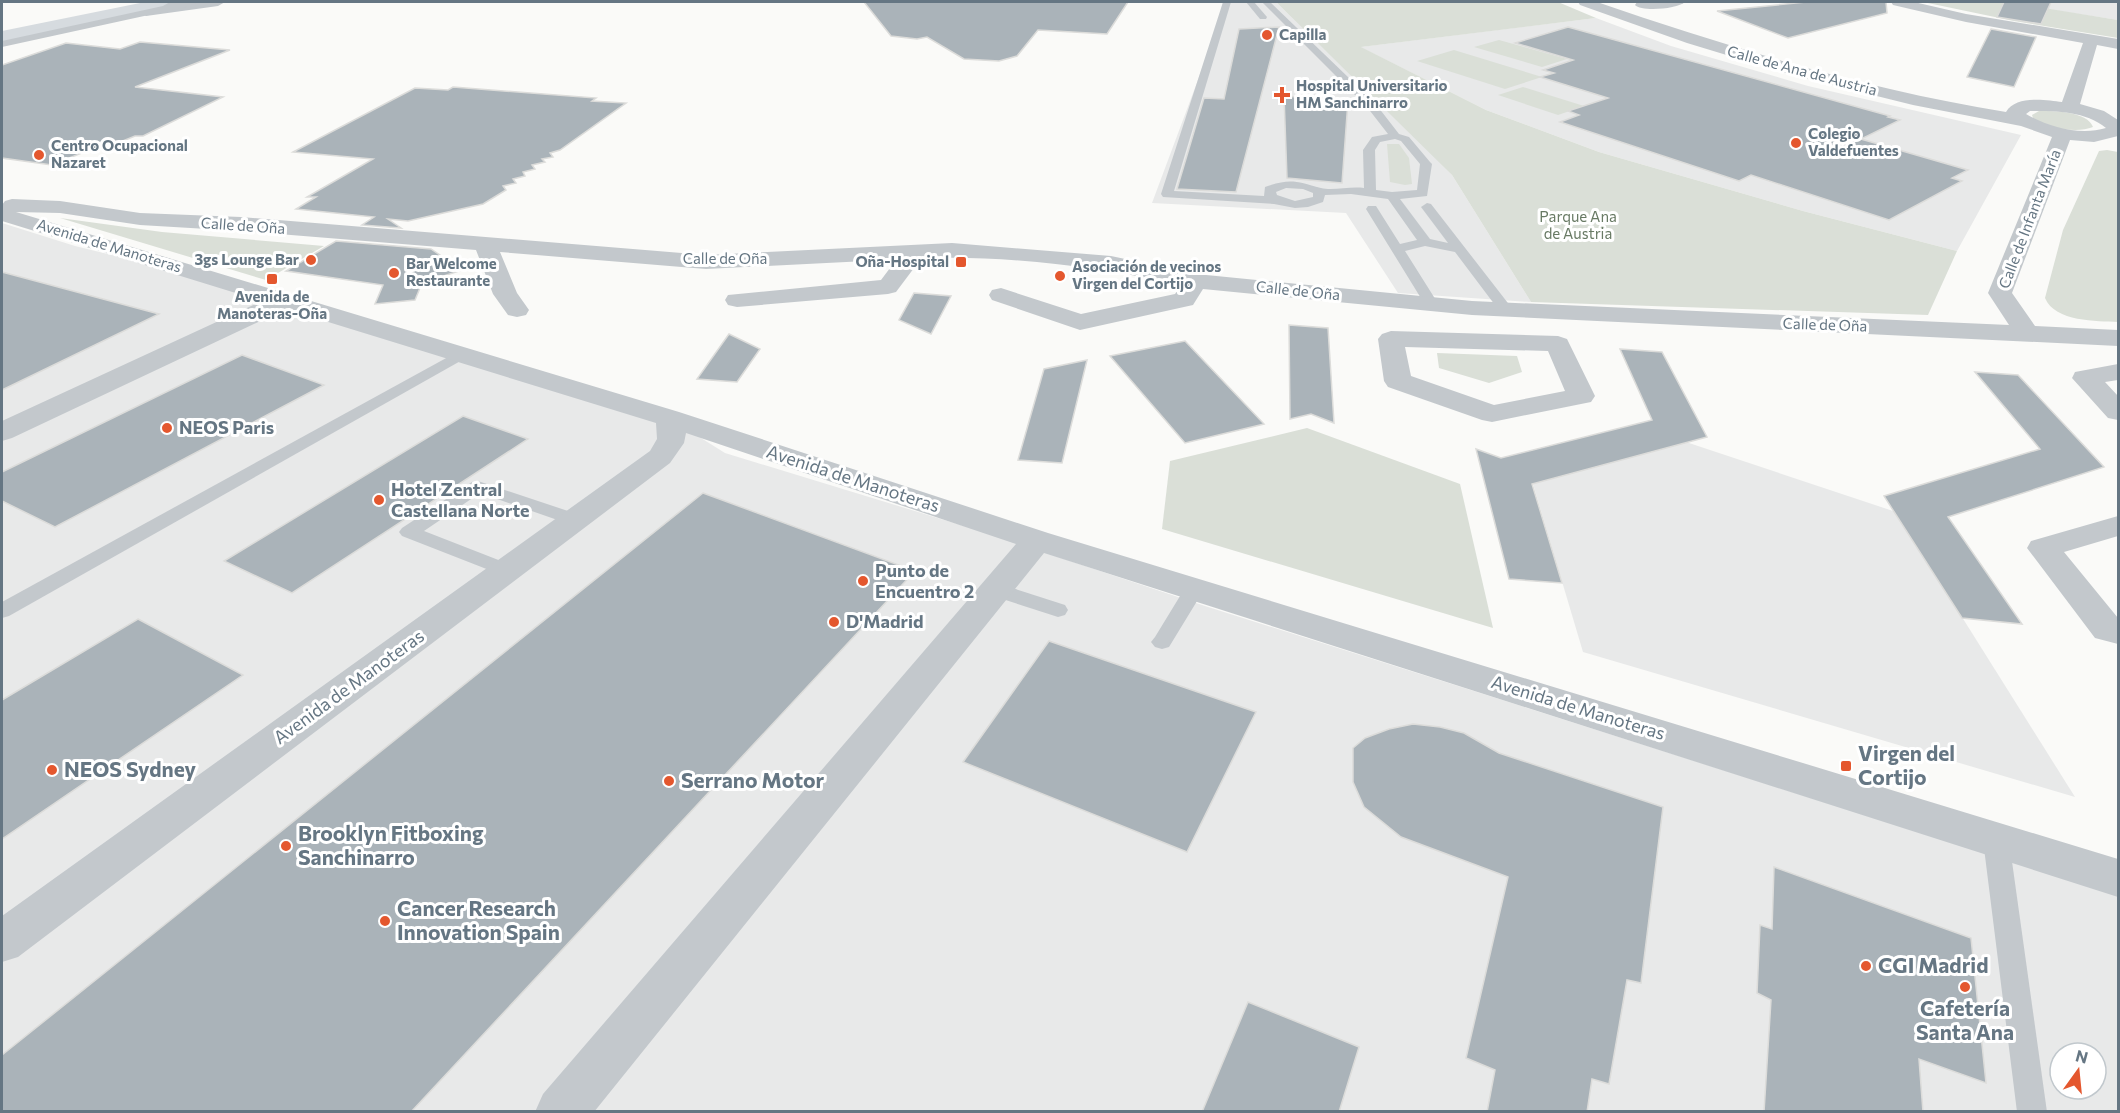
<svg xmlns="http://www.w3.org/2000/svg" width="2120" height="1113" font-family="Commissioner,sans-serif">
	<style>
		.built { fill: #e8e9e9; fill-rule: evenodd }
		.green { fill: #dadfd7 }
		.building { fill: #aab3b9; stroke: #dcdcda; stroke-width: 1.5 }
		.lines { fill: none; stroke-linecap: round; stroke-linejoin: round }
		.service { fill: #c3c8cc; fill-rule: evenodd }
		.minor { fill: #c3c8cc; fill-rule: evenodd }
		.tertiary { fill: #c3c8cc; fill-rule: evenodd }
		.motorway { fill: #d6dbdf; fill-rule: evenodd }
		.poi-dot { fill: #e4572e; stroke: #fff; stroke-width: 2 }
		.labels { text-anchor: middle; stroke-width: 6; stroke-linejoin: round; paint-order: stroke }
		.far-poi-label { font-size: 15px; font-weight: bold; fill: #657683; stroke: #fff; text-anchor: start }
		.far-street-label { font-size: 15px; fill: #657683; stroke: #fff }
		.far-park-label { font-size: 15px; fill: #687a64; stroke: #fff }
		.poi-label { font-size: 18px; font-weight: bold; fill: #657683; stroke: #fff; text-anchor: start }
		.street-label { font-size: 18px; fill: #657683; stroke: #fff }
		.near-poi-label { font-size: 21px; font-weight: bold; fill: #657683; stroke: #fff; text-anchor: start }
	</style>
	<rect width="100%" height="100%" fill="#fafaf8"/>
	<g class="built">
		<polygon points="1227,2 1276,2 1431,153 1452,175 1531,302 1398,293 1346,213 1152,203"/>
		<polygon points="2008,2 2118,2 2118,20 2059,11"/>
		<polygon points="1596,18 1671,46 1808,86 2021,135 1957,251 1803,211 1599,152 1486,110 1360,47"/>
		<path d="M 2,223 L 75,246 L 250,289 L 669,418 L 725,453 L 977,530 L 1205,606 L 2118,895 L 2118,1111 L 2,1111 ZM 2060,1053 L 2096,1053 L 2096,1089 L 2060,1089 Z"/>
		<polygon points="1686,442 1896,512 2075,797 1583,652 1533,484"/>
	</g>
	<g class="green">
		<polygon points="1276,2 1558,2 1596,18 1361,47 1486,110 1599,152 1803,211 1957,251 1928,315 1531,302 1452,175"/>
		<polygon points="1923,2 2008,2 2118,20 2118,38 2014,21"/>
		<polygon points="1499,40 1567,59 1542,67 1474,47"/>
		<polygon points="1454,50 1542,77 1505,89 1417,61"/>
		<polygon points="1523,87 1584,106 1558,115 1498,95"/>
		<path d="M 2039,111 C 2053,111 2087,111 2093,127 C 2076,134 2048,128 2033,118 L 2032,115 Z"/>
		<polygon points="1387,144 1399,144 1409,158 1412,184 1405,185 1390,182"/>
		<path d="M 2107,150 L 2118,152 L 2118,322 C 2097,321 2055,322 2045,298 L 2063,230 L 2099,151 Z"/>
		<polygon points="60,218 162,232 324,246 266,280"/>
		<polygon points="1437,353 1517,356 1522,372 1489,383 1439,368"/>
		<polygon points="1307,428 1460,484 1493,628 1162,529 1170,461"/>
	</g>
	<g class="building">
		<polygon points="864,2 1128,2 1107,34 1038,30 1017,56 999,61 964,59 927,37 917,39 891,36"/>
		<polygon points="1806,2 1886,2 1887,13 1788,38 1717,11"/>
		<polygon points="2004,2 2051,2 2041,24 1997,17"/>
		<polygon points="1279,27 1236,192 1177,189 1204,98 1224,99 1239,29"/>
		<polygon points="1568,27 1890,116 1888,117 1900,120 1861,139 1968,170 1952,178 1962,181 1889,220 1751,175 1739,181 1560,122 1579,115 1568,111 1608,98 1540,77 1554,73 1543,70 1573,60 1515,43"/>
		<polygon points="1991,29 2036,37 2014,87 1967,77"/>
		<polygon points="140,42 230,50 135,87 223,97 143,136 135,136 98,151 89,150 52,165 2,158 2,65 66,43 120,49"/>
		<polygon points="453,87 596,98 592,101 626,103 560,150 550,153 553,157 542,159 545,162 532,165 535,169 523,172 525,176 513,179 516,183 503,186 506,190 483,204 408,221 388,219 401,228 362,225 374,217 296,209 316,197 307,197 373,159 293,152 415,88 448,90"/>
		<polygon points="1284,96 1348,101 1342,183 1287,178"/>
		<polygon points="336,241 431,249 462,270 422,283 415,300 375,304 383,285 286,271"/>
		<polygon points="2,272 159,314 2,390"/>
		<polygon points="914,293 951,296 931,334 899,320"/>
		<polygon points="1289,325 1328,328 1334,423 1311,414 1290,419"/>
		<polygon points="729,334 760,349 737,382 697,379"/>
		<polygon points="1185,341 1264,424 1185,443 1110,356"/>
		<polygon points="1620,349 1662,352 1707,437 1532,484 1562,583 1509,579 1476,449 1501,458 1652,420"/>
		<polygon points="242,355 324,385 55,527 2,501 2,472"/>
		<polygon points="1087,360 1062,463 1018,460 1044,369"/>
		<polygon points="1975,372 2018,375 2104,467 1948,517 2022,624 1962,618 1884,496 2040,449"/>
		<polygon points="463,416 528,439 292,593 224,561"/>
		<polygon points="703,493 915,571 411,1112 2,1112 2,1055"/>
		<polygon points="138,619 243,675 2,839 2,700"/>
		<polygon points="1049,641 1256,712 1187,852 963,762"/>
		<polygon points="1413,724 1440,727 1464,733 1499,753 1663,807 1641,983 1627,980 1609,1084 1592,1079 1587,1112 1487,1112 1495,1070 1466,1058 1508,877 1401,837 1364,807 1353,782 1353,748 1365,738 1389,729"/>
		<polygon points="1774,867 1971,938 1986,1083 1919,1059 1923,1112 1764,1112 1771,1000 1757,993 1760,925 1772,929"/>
		<polygon points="1248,1002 1359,1047 1339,1112 1202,1112"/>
	</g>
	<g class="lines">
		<g class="service">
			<path d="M 1223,2 L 1231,2 L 1174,191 L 1264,196 L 1265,187 C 1290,178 1296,181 1321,188 C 1333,191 1350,186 1364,188 L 1363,150 L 1372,137 L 1388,134 L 1367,107 L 1262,2 L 1270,2 L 1375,103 L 1399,134 L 1409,137 L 1430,162 L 1432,164 L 1427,196 L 1400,199 L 1430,239 L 1448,243 L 1421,207 L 1427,203 L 1431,204 L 1511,307 L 1513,310 L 1511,313 L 1501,313 L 1455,252 L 1425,246 L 1405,251 L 1439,305 L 1432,309 L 1427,308 L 1366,209 L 1368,206 L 1376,206 L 1400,244 L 1417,240 L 1388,199 L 1351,194 L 1325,195 L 1323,202 L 1308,207 L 1295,208 L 1274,204 L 1163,197 L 1161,194 ZM 1395,139 L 1401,141 L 1420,164 L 1417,190 L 1392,192 L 1376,190 L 1375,150 L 1380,142 ZM 1286,188 L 1303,189 L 1313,193 L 1313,197 L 1295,201 L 1277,195 L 1276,192 Z"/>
			<polygon points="1246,2 1254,2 1267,17 1266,19 1260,19"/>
			<polygon points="459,351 467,356 464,359 9,616 2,618 2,602"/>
			<polygon points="478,481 583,516 585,520 583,524 569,524 480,493 424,531 514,566 517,571 514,576 507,577 402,536 399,532 402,528 472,482"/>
			<polygon points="1195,581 1202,583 1205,588 1169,647 1162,649 1155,647 1151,642 1155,637 1188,583"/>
			<polygon points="997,583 1065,605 1068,610 1065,615 1058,617 990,595 987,590 990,585"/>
			<polygon points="1996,830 2005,833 2009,840 2047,1112 2017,1112 1983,840 1987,833"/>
		</g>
		<g class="minor">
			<polygon points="190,2 225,2 218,6 146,16 139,12 146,8"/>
			<path d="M 1578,2 L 1597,2 C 1731,48 1866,89 2006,112 C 2016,95 2046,100 2062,102 L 2083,43 L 1966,22 L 1893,5 L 1891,2 L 1914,2 L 1966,14 L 2118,39 L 2118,49 L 2097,45 L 2080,104 L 2104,111 L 2118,120 L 2118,136 L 2094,142 L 2070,140 L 2012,293 L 2035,326 L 2118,330 L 2118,346 L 1472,315 L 1203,289 L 1193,305 L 1080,330 L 992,300 L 989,295 L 992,290 L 1001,288 L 1081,314 L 1175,294 L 1182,285 C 1093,266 1000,254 909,259 L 914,268 L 896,292 L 888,294 L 737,307 L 728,305 L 725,300 L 728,295 L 881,280 L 890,268 L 886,260 L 706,269 L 500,252 L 517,293 L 529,310 L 526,315 L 517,317 L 508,315 L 493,294 L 476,250 L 241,231 L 140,225 L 60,213 L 16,212 L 679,412 L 1048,533 L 2118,859 L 2118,897 L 1044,553 L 594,1112 L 535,1112 L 543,1094 L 1016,544 L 686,433 L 684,443 L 670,463 L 18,957 L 2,962 L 2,916 L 650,451 L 657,439 L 656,423 L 286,309 L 12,438 L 2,441 L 2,421 L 262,301 L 2,221 L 2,208 L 3,208 L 2,205 L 5,201 L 12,199 L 60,201 L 140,213 L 241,217 L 706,255 L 952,243 L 1111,256 L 1196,274 L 1472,301 L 2009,325 L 1988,293 L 2052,137 L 2021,126 L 1913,105 L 1796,76 L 1687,43 L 1580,5 ZM 2030,111 C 2056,111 2085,111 2106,128 C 2080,136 2048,127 2026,114 Z"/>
			<path d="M 1637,2 L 1685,2 C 1678,9 1641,12 1635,5 Z"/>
			<path d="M 1391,331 L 1558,336 L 1567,339 L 1595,396 L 1591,402 L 1581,404 L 1492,422 L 1482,420 L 1388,387 L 1384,381 L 1378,339 L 1382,334 ZM 1405,347 L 1548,351 L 1565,391 L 1494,405 L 1411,376 Z"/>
			<polygon points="2118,364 2118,380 2105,382 2118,396 2118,420 2108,418 2072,378 2075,372"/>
			<polygon points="2118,516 2118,536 2064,552 2118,618 2118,644 2095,638 2027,548 2031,541"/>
		</g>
		<polygon class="tertiary" points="172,2 197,2 190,6 2,47 2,37"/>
		<polygon class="motorway" points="145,2 170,2 163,6 2,41 2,31"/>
	</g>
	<g class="poi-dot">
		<circle cx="1267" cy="35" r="6"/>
		<path d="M1279 86h6v6h6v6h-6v6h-6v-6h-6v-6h6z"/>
		<circle cx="1796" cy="143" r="6"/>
		<circle cx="39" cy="155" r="6"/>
		<circle cx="311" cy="260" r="6"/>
		<rect x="955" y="256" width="12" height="12" rx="3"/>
		<circle cx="394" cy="273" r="6"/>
		<circle cx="1060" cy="276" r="6"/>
		<rect x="266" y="273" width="12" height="12" rx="3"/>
		<circle cx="167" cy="428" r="6"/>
		<circle cx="379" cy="500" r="6"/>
		<circle cx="863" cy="581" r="6"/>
		<circle cx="834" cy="622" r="6"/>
		<rect x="1840" y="760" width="12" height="12" rx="3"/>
		<circle cx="52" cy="770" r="6"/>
		<circle cx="669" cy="781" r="6"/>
		<circle cx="286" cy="846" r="6"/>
		<circle cx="385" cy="921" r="6"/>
		<circle cx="1866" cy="966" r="6"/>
		<circle cx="1965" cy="987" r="6"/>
	</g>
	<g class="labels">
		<g class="far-poi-label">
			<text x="1279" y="40">Capilla</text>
			<text x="1296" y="91">Hospital Universitario<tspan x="1296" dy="17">HM Sanchinarro</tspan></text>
			<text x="1808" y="139">Colegio<tspan x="1808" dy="17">Valdefuentes</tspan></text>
			<text x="51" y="151">Centro Ocupacional<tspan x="51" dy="17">Nazaret</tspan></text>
			<text x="299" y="265" text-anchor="end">3gs Lounge Bar</text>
			<text x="949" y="267" text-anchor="end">Oña-Hospital</text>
			<text x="406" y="269">Bar Welcome<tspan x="406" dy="17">Restaurante</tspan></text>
			<text x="1072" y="272">Asociación de vecinos<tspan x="1072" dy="17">Virgen del Cortijo</tspan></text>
			<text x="272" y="302" text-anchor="middle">Avenida de<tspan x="272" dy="17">Manoteras-Oña</tspan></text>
		</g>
		<g class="far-street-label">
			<text transform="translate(1802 71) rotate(15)" y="5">Calle de Ana de Austria</text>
			<text transform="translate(2030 219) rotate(-69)" y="5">Calle de Infanta María</text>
			<text transform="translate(243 226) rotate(4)" y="5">Calle de Oña</text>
			<text transform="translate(109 246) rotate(17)" y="5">Avenida de Manoteras</text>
			<text x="725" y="264">Calle de Oña</text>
			<text transform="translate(1298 291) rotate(6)" y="5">Calle de Oña</text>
			<text transform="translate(1825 325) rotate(2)" y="5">Calle de Oña</text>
		</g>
		<g class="far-park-label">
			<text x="1578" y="222">Parque Ana<tspan x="1578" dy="17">de Austria</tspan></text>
		</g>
		<g class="poi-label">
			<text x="179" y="434">NEOS Paris</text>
			<text x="391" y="496">Hotel Zentral<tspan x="391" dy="21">Castellana Norte</tspan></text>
			<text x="875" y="577">Punto de<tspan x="875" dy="21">Encuentro 2</tspan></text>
			<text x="846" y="628">D'Madrid</text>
		</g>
		<g class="street-label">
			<text transform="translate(853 479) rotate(18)" y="6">Avenida de Manoteras</text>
			<text transform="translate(349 687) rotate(-36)" y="6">Avenida de Manoteras</text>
			<text transform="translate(1578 708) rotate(17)" y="6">Avenida de Manoteras</text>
		</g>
		<g class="near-poi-label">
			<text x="1858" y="761">Virgen del<tspan x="1858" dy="24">Cortijo</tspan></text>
			<text x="64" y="777">NEOS Sydney</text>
			<text x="681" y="788">Serrano Motor</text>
			<text x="298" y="841">Brooklyn Fitboxing<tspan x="298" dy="24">Sanchinarro</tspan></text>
			<text x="397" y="916">Cancer Research<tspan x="397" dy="24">Innovation Spain</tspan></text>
			<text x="1878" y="973">CGI Madrid</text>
			<text x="1965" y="1016" text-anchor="middle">Cafetería<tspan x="1965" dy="24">Santa Ana</tspan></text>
		</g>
	</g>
	<rect width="2120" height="1113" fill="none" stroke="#657683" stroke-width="6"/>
	<g transform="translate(2078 1071) rotate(15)"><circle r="28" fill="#ffffff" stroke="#c1c8cd" stroke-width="1.5"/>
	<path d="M0-4.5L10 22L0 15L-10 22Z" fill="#e4572e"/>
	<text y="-9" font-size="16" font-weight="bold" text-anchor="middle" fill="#657683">N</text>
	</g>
</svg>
